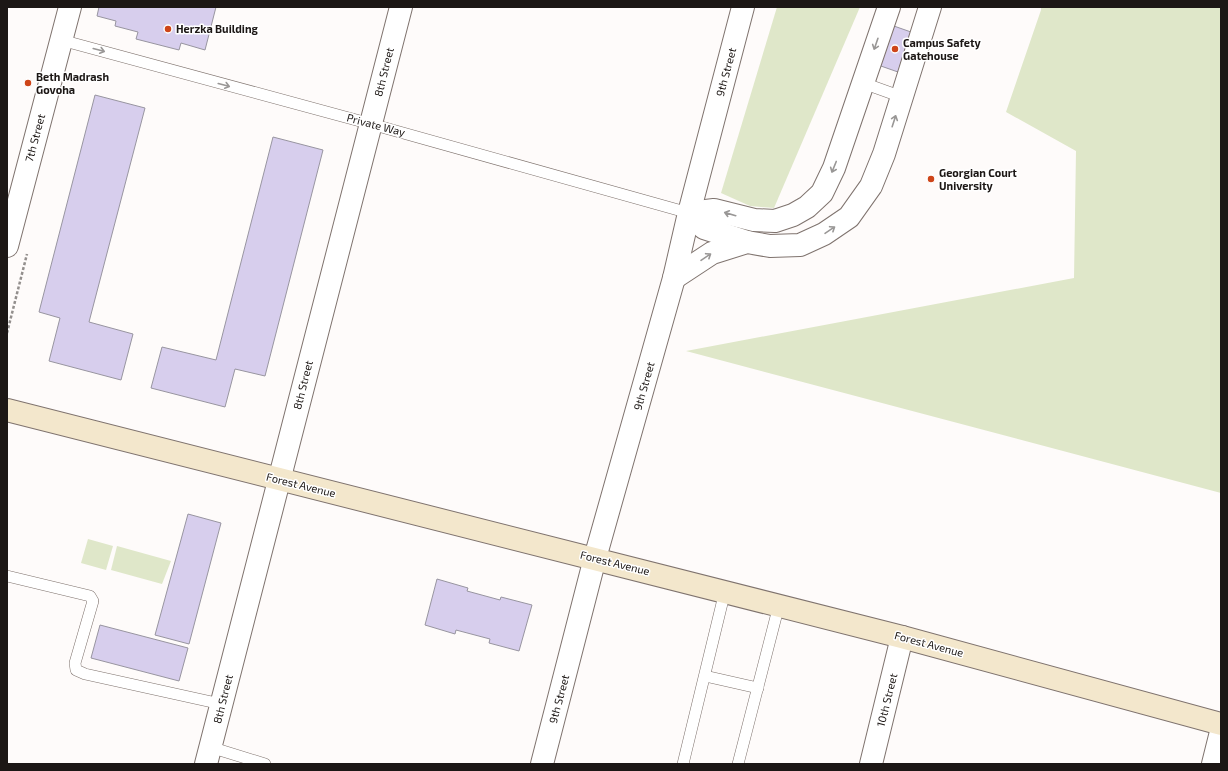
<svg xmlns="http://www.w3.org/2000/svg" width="1228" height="771" font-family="'Exo 2',sans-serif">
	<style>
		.green { fill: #dfe7c9 }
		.building { fill: #d7ceed; stroke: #9895a0 }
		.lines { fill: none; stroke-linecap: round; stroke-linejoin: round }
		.lane-casing { stroke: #7f736e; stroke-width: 12 }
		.street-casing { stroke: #7f736e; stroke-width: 24 }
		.secondary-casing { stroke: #7f736e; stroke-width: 24 }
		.path { stroke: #938f8d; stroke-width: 2.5; stroke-dasharray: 3 2; stroke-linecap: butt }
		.lane { stroke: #fff; stroke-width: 11 }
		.street { stroke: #fff; stroke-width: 22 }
		.secondary { stroke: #f3e7cc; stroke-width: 22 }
		.oneway { stroke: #999796 }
		.poi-dot { fill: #ce4519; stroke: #fff; stroke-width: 1.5 }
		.labels { text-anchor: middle; stroke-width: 3; stroke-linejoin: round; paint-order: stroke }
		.poi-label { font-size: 11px; font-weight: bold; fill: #1c1715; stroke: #fff; text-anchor: start }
		.street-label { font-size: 11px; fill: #1c1715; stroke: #fff }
	</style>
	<rect width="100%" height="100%" fill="#fefbfa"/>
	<g class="green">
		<polygon points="777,7 860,7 774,208 750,206 721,193"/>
		<polygon points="1041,7 1221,7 1221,493 686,351 1074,278 1076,151 1006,112 1041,10"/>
		<polygon points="88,539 113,546 106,570 81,563"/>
		<polygon points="117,546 171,561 162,584 111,570"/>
	</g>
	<g class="building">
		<polygon points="99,7 216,7 205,50 181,43 179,50 136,39 138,32 115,26 116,21 97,16"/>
		<polygon points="891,25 911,32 898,72 878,65"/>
		<polygon points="95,95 145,108 89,322 133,334 121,380 49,361 60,318 39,312"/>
		<polygon points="273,137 323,150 265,376 235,369 225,407 151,388 162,347 216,360"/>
		<polygon points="188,514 221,523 189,644 155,635"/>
		<polygon points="437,579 468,588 467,591 500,600 501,597 532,605 519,651 489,643 490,639 456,630 455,634 425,625"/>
		<polygon points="100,625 188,648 179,681 91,658"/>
	</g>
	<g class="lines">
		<defs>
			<g id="lane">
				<polyline points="61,40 371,124 689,213"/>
				<polyline points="863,83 902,97"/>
				<polyline points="7,576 90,596 93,601 75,663 76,670 85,674 221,704"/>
				<polyline points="705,676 758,688"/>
				<polyline points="210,747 265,764"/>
				<polyline points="683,764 725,591"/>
				<polyline points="738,764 779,605"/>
			</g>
			<g id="street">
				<polyline points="689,213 714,210 754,220 775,221 793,215 807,207 822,193 834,168 889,7"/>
				<polyline points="689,213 704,228 747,242"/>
				<polyline points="7,246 70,7"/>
				<polyline points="674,278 712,253 747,242 770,246 800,245 824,234 849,217 871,186 884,154 930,7"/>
				<polyline points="206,764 401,7"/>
				<polyline points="542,764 595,558 674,278 689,213 743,7"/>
				<polyline points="871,764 902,637"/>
				<polyline points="1213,764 1221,732"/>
			</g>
			<polyline id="secondary" points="7,410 902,637 1221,724"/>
		</defs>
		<use href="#lane" class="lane-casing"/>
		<use href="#street" class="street-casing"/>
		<use href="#secondary" class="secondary-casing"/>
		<polyline class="path" points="7,333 27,254"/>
		<use href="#lane" class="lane"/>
		<use href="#street" class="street"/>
		<use href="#secondary" class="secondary"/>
	</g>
	<defs><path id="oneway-shaft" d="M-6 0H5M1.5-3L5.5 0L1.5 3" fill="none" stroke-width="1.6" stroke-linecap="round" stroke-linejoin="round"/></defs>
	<g class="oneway">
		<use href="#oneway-shaft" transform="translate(876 44) rotate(109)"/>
		<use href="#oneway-shaft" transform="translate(99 50) rotate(15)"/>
		<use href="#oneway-shaft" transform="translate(224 85) rotate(15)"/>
		<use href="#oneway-shaft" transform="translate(894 121) rotate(-72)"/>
		<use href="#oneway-shaft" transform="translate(834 167) rotate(112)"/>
		<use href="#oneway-shaft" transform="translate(730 214) rotate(-164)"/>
		<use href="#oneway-shaft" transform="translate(830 230) rotate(-34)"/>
		<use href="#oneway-shaft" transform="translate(706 257) rotate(-34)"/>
	</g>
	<g class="poi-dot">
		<circle cx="168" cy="29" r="4"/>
		<circle cx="895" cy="49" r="4"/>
		<circle cx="28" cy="83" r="4"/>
		<circle cx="931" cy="179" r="4"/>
	</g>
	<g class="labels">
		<g class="poi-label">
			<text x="176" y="33">Herzka Building</text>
			<text x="903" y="47">Campus Safety<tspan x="903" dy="13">Gatehouse</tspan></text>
			<text x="36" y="81">Beth Madrash<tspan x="36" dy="13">Govoha</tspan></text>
			<text x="939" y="177">Georgian Court<tspan x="939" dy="13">University</tspan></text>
		</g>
		<g class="street-label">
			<text transform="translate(384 72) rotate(-76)" y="4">8th Street</text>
			<text transform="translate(726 72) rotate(-75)" y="4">9th Street</text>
			<text transform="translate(376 125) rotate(15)" y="4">Private Way</text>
			<text transform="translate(35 138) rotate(-75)" y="4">7th Street</text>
			<text transform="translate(303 385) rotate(-76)" y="4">8th Street</text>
			<text transform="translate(644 386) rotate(-74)" y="4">9th Street</text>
			<text transform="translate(301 485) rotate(14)" y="4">Forest Avenue</text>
			<text transform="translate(615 563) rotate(14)" y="4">Forest Avenue</text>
			<text transform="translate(929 644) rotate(15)" y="4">Forest Avenue</text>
			<text transform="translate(223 699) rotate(-76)" y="4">8th Street</text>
			<text transform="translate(559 699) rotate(-75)" y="4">9th Street</text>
			<text transform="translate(887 700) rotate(-76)" y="4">10th Street</text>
		</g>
	</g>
	<rect width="1228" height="771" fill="none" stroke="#1c1715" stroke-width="16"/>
</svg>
